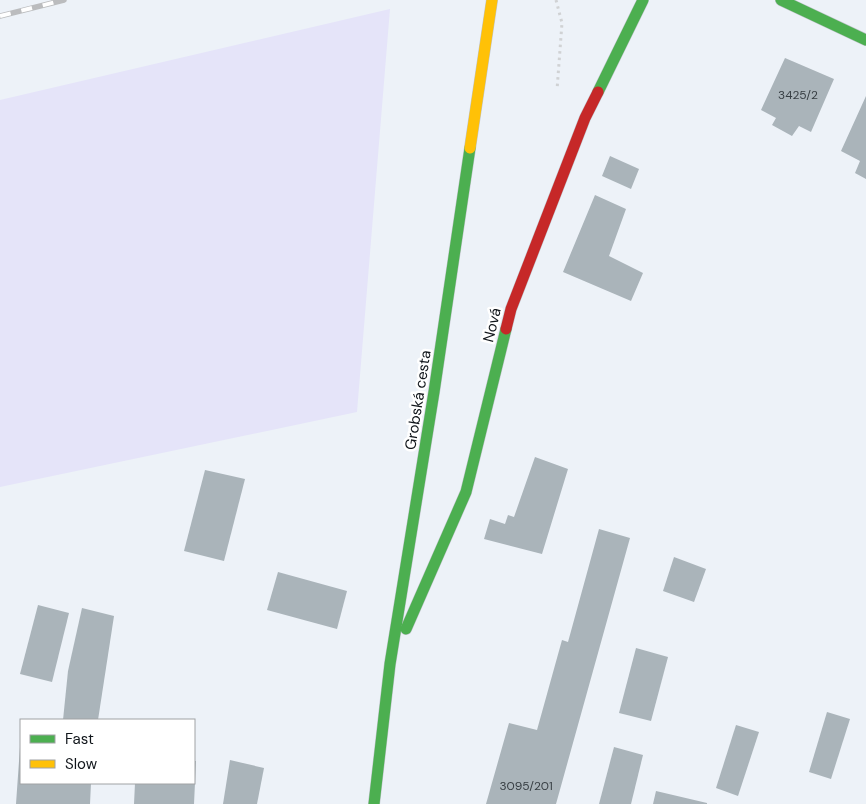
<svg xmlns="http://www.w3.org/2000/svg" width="866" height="804" font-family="'DM Sans',sans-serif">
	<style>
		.green { fill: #e5e4f9 }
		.building { fill: #aab4ba }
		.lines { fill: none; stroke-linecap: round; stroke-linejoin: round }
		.fast-casing { stroke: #bfc4ca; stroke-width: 12 }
		.slow-casing { stroke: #bfc4ca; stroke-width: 12 }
		.jam-casing { stroke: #bfc4ca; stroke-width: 12 }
		.path { stroke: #d0d2d4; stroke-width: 3; stroke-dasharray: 2.5 4; stroke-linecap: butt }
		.fast { stroke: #4caf50; stroke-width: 11 }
		.slow { stroke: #ffc107; stroke-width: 11 }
		.jam { stroke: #c62828; stroke-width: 11 }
		.rail-casing { stroke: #bbbcbe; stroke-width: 5.5 }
		.rail { stroke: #fff; stroke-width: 4; stroke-dasharray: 11; stroke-linecap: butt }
		.labels { text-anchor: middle; stroke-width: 5; stroke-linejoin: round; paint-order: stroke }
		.number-label { font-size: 12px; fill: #373e43 }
		.street-label { font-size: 15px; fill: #11161b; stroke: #fff }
	</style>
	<rect width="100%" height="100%" fill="#edf2f8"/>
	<polygon class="green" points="390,9 357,412 0,487 0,100"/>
	<g class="building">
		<polygon points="785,58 834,79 811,132 799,126 792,136 772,125 776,118 761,110"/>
		<polygon points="866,96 866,179 855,173 860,161 841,151"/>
		<polygon points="610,156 639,169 631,189 602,176"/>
		<polygon points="595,195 626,209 609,256 643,273 631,301 563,272"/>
		<polygon points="535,457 568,469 542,554 484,539 490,519 505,524 508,515 514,517"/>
		<polygon points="205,470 245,479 224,561 184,551"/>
		<polygon points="599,529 630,538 556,804 486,804 509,723 537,730 562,640 568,642"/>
		<polygon points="674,557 706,569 694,602 663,591"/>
		<polygon points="278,572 347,591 337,629 267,610"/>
		<polygon points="38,605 69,613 52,682 20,674"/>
		<polygon points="82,608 114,616 98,720 63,720 68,671"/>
		<polygon points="636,648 668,657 651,721 619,713"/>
		<polygon points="827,712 850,719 831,779 809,772"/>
		<polygon points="736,725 759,732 738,796 716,788"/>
		<polygon points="20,747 21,747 21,783 91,783 90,804 16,804"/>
		<polygon points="614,747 643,755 631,804 599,804"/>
		<polygon points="230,760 264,768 257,804 223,804"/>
		<polygon points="194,761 196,761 194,804 134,804 135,783 194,783"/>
		<polygon points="656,791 707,803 707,804 653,804"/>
	</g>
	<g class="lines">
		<defs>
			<g id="fast">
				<polyline points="781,0 866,40"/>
				<polyline points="598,92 643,0"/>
				<polyline points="406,629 466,492 506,329"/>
				<polyline points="374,804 390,664 434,392 470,148"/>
			</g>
			<polyline id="slow" points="470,148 492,0"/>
			<polyline id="jam" points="506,329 511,309 585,118 598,92"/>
		</defs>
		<use href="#fast" class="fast-casing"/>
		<use href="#slow" class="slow-casing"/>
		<use href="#jam" class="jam-casing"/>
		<polyline class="path" points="556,0 562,23 557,90"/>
		<use href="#fast" class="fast"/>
		<use href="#slow" class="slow"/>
		<use href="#jam" class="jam"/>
		<defs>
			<polyline id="rail" points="0,16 64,0"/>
		</defs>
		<use href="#rail" class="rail-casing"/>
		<use href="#rail" class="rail"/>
	</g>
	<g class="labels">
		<g class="number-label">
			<text x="798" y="99">3425/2</text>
			<text x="526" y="790">3095/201</text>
		</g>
		<g class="street-label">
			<text transform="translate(492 325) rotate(-76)" y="5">Nová</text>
			<text transform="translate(418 400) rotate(-81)" y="5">Grobská cesta</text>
		</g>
	</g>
	<rect x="20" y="719" width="175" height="65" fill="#ffffff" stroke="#a0a2a4"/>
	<rect x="30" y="735" width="25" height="8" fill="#4caf50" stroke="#a0a2a4"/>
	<text x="65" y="744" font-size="15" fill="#11161b">Fast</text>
	<rect x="30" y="760" width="25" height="8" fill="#ffc107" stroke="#a0a2a4"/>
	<text x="65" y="769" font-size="15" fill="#11161b">Slow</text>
</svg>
